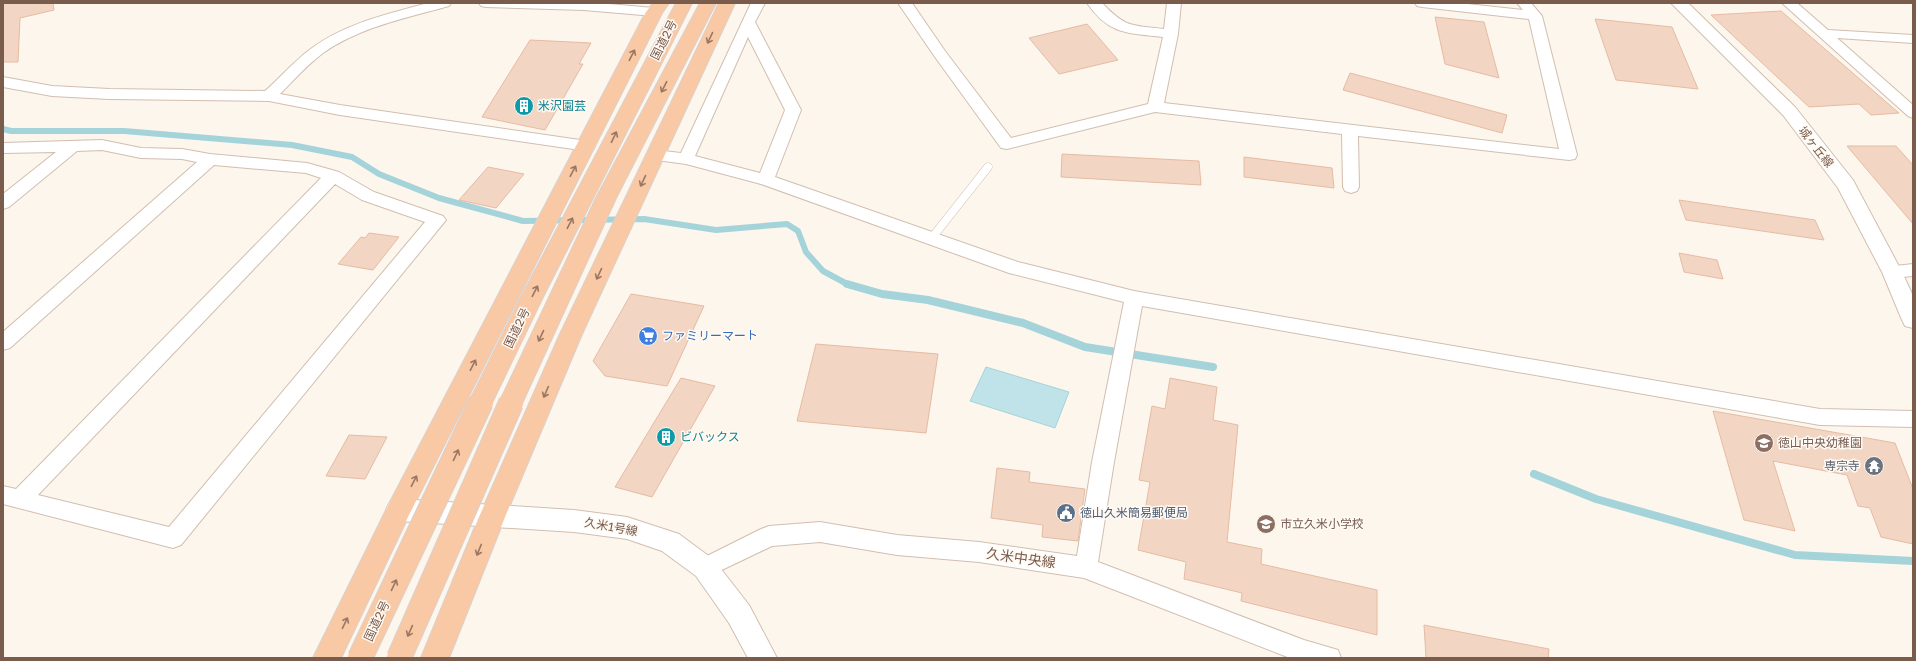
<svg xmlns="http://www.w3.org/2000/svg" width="1916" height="661" font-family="'Golos Text','Noto Sans JP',sans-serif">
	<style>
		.water { fill: #bfe3e8; stroke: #a5d3da }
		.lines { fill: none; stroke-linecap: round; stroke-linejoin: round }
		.stream-far1 { stroke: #a5d3da; stroke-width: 6 }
		.stream { stroke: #a5d3da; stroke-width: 8 }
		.building { fill: #f3d5c3; stroke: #e6bba3 }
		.service-casing { stroke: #d1beb0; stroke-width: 9 }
		.minor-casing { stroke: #d1beb0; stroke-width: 2 }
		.tertiary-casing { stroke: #d1beb0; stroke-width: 2 }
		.trunk-casing { stroke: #dad1cd; stroke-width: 2 }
		.service { stroke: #fff; stroke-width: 8 }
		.minor { fill: #fff; fill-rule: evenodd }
		.tertiary { fill: #fff; fill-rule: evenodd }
		.trunk { fill: #f9c8a4; fill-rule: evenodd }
		.trunk-bridge-casing { stroke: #dad1cd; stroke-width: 26; stroke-linecap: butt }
		.trunk-bridge { stroke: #f9c8a4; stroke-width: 24 }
		.oneway { stroke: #9a7763 }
		.labels { text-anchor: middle; stroke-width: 3; stroke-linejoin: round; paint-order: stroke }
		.street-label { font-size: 12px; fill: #7a5c4d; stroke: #fffaf3 }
		.culture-label { font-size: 12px; fill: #0d838f; stroke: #fffaf3; text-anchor: start }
		.shop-label { font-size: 12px; fill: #366cbe; stroke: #fffaf3; text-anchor: start }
		.education-label { font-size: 12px; fill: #785e54; stroke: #fffaf3; text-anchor: start }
		.worship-label { font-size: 12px; fill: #5b616d; stroke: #fffaf3; text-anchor: end }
		.service-label { font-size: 12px; fill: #4e5e75; stroke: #fffaf3; text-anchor: start }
		.near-street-label { font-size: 14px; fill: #7a5c4d; stroke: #fffaf3 }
	</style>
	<rect width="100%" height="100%" fill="#fdf6ec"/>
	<polygon class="water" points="986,367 1069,392 1055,428 970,401"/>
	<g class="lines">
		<polyline class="stream-far1" points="3,129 11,131 124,131 292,145 352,157 379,174 439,198 523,221 644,219 716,230 787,224 798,231 806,252 823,271 849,285"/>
		<g class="stream">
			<polyline points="847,284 882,294 928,300 1023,323 1085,347 1213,367"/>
			<polyline points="1534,474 1596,499 1795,555 1913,561"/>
		</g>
	</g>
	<g class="building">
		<polygon points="3,3 53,3 54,10 20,18 18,62 3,62"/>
		<polygon points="1781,11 1899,113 1871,115 1859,104 1809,107 1711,15"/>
		<polygon points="1435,17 1484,22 1499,78 1445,64"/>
		<polygon points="1595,19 1672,27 1698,89 1616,80"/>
		<polygon points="1087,24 1118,60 1059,74 1029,38"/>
		<polygon points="530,40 591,43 579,64 583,64 545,130 482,117"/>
		<polygon points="1350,73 1507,115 1502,133 1343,90"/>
		<polygon points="1847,146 1896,146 1913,165 1913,224"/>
		<polygon points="1062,154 1199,161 1201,185 1061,177"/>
		<polygon points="1244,157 1332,168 1334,188 1244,177"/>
		<polygon points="488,167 524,174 496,208 459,200"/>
		<polygon points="1679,200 1815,220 1824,240 1686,220"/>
		<polygon points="369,233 399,237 373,270 338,264 361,237 365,238"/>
		<polygon points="1679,253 1717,260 1723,279 1684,272"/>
		<polygon points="631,294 704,306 667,386 605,376 593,361"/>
		<polygon points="816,344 938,354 926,433 797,421"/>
		<polygon points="681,378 715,386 652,497 615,487"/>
		<polygon points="1170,378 1217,387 1213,420 1238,425 1227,542 1262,549 1261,564 1377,590 1377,635 1241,601 1242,593 1184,579 1186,562 1138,550 1150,482 1139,480 1152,406 1165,409"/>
		<polygon points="1713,411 1895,443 1913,489 1913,544 1881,537 1870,508 1858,506 1847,475 1773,461 1795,531 1744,520"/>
		<polygon points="349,435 387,437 365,479 326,476"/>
		<polygon points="997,468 1030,472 1029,482 1085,489 1078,541 1042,537 1043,525 991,518"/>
		<polygon points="1424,625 1549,649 1548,658 1426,658"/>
	</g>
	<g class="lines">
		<defs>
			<polyline id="service" points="931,239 988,167"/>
			<g id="minor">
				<path d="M 428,3 L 451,3 L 449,6 C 406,18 360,27 323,53 C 307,65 294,80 280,94 L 340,105 L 587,141 L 593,142 L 595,146 L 593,150 L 587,151 L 340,115 L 269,101 L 109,99 L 52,96 L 3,87 L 3,77 L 52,86 L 109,89 L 265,91 C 281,77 295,60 312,48 C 346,23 388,14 428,3 Z"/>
				<polygon points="479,3 598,3 654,8 659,9 661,12 659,15 654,16 584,10 486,7 481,6"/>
				<path d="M 751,3 L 765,3 L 755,22 L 801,110 L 775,177 L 1018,262 L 1134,291 L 1820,409 L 1913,411 L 1913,427 L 1820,425 L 1142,306 L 1114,462 L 1098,562 L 1304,640 L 1338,650 L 1341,658 L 1290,658 L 1084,578 L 979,562 L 897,555 L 820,542 L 772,546 L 705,578 L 697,575 L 694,568 L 697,561 L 761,529 L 769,526 L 820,522 L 897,535 L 979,542 L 1077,556 L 1092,462 L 1124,302 L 1009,273 L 761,184 L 686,164 L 649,159 L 647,155 L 649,151 L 655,150 L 681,153 ZM 748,37 L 785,110 L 760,173 L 695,156 Z"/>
				<path d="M 898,3 L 912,3 L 945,51 L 1011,138 L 1148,104 L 1163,37 C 1128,33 1109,35 1087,3 L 1102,3 C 1126,28 1131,25 1164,29 L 1167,3 L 1181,3 L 1178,34 L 1164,103 L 1559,149 L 1529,19 L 1422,7 L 1417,6 L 1415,3 L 1458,3 L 1523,10 L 1517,3 L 1531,3 L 1542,16 L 1577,155 L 1575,159 L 1569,160 L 1358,136 L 1359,187 L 1357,191 L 1351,193 L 1345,191 L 1343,187 L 1342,134 L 1155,112 L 1007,149 L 1001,148 L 935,57 Z"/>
				<polygon points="1782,3 1797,3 1828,30 1913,35 1913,43 1837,38 1913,105 1913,118 1908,116"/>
				<path d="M 102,140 L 141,148 L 182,149 L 210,154 L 307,163 L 339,172 L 374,192 L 443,216 L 446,220 L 181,545 L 173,548 L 3,504 L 3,486 L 16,489 L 321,178 L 306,173 L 214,165 L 10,348 L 3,350 L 3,332 L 197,162 L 182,159 L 141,158 L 102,150 L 77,151 L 9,207 L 3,209 L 3,194 L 56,152 L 3,153 L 3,143 ZM 335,184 L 362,200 L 425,222 L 169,527 L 38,495 Z"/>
				<polygon points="1913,264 1913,276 1892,278 1886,277 1883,272 1886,267"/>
			</g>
			<g id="tertiary">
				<polygon points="1671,3 1688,3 1795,107 1853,180 1902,272 1913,296 1913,328 1905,326 1902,320 1882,272 1838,188 1783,115"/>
				<polygon points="399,499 574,510 627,517 679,534 714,560 749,605 777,658 748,658 729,623 696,576 662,551 627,539 574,532 399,521 390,518 386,510 390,502"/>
			</g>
			<g id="trunk">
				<polygon points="653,3 669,3 662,13 408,517 341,658 313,658 390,502 646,12"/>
				<polygon points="676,3 692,3 542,299 489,409 481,411 473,409 469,402 520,299"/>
				<polygon points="700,3 716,3 616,198 519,410 511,412 503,410 499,403 596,198"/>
				<polygon points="719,3 735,3 582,334 505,517 449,658 421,658 479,517 560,334"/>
			</g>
		</defs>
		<use href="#service" class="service-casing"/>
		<use href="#minor" class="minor-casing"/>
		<use href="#tertiary" class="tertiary-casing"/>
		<use href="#trunk" class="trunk-casing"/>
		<use href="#service" class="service"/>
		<use href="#minor" class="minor"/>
		<use href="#tertiary" class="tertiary"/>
		<use href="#trunk" class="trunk"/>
		<defs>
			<g id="trunk-bridge">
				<polyline points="360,658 481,402"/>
				<polyline points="399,658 511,403"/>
			</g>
		</defs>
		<use href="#trunk-bridge" class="trunk-bridge-casing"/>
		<use href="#trunk-bridge" class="trunk-bridge"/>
	</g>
	<defs><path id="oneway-shaft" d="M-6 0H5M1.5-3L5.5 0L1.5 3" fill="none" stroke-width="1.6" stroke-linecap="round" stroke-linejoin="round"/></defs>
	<g class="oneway">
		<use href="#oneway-shaft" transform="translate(710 38) rotate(115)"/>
		<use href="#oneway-shaft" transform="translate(632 55) rotate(-63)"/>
		<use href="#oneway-shaft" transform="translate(664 87) rotate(117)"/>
		<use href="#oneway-shaft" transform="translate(614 137) rotate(-64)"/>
		<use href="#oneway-shaft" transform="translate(573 171) rotate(-62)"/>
		<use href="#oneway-shaft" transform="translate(643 181) rotate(115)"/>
		<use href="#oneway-shaft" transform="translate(570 223) rotate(-63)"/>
		<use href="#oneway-shaft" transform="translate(599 274) rotate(115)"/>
		<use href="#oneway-shaft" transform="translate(535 291) rotate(-63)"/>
		<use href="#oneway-shaft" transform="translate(541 336) rotate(115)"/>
		<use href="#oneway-shaft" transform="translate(473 365) rotate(-63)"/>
		<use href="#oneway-shaft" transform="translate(546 392) rotate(113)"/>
		<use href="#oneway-shaft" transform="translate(456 455) rotate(-65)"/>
		<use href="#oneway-shaft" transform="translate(414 481) rotate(-63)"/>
		<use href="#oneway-shaft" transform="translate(479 550) rotate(112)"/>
		<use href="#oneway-shaft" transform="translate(394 585) rotate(-65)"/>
		<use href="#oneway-shaft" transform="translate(345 623) rotate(-64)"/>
		<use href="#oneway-shaft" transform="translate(410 631) rotate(114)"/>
	</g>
	<defs>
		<symbol id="building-disc" viewBox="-11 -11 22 22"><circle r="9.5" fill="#0f9aa8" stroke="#fffaf3"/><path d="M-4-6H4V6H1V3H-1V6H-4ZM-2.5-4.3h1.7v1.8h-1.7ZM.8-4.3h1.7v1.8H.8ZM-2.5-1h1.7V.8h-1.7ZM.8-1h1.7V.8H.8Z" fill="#fff"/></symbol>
		<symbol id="supermarket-disc" viewBox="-11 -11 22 22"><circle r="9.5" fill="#3f7fe0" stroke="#fffaf3"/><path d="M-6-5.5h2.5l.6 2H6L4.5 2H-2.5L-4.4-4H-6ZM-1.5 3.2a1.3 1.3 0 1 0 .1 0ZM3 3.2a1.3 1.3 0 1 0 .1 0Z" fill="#fff"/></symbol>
		<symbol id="school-disc" viewBox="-11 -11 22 22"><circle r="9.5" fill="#8d6e63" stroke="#fffaf3"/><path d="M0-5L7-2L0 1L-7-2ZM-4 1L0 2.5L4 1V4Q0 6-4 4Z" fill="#fff"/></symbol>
		<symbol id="temple-disc" viewBox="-11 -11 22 22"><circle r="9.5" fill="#6b7280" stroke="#fffaf3"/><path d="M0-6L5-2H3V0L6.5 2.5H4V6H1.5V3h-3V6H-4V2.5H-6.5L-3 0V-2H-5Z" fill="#fff"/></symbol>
		<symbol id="civic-disc" viewBox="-11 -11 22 22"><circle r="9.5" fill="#5c6f8a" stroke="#fffaf3"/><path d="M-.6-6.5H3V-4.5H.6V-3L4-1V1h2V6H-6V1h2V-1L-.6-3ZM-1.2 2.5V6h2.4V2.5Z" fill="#fff"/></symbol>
	</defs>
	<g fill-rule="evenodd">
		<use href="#building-disc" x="513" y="95" width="22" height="22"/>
		<use href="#supermarket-disc" x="637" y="325" width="22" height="22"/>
		<use href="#building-disc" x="655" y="426" width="22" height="22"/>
		<use href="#school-disc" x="1753" y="432" width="22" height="22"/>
		<use href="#temple-disc" x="1863" y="455" width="22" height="22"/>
		<use href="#civic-disc" x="1055" y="502" width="22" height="22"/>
		<use href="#school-disc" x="1255" y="513" width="22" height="22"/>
	</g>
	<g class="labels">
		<g class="street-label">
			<text transform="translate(664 40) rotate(-63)" y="4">国道2号</text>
			<text transform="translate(1816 147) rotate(52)" y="4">城ヶ丘線</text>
			<text transform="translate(517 328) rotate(-64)" y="4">国道2号</text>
			<text transform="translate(611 527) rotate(10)" y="4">久米1号線</text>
			<text transform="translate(377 621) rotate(-65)" y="4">国道2号</text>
		</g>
		<g class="culture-label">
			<text x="538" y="110">米沢園芸</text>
			<text x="680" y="441">ビバックス</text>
		</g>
		<g class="shop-label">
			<text x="662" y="340">ファミリーマート</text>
		</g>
		<g class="education-label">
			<text x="1778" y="447">徳山中央幼稚園</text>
			<text x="1280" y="528">市立久米小学校</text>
		</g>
		<g class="worship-label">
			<text x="1860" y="470">専宗寺</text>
		</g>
		<g class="service-label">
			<text x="1080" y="517">徳山久米簡易郵便局</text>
		</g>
		<g class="near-street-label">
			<text transform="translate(1021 558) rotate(8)" y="5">久米中央線</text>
		</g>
	</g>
	<rect width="1916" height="661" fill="none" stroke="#7a5c4d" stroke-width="8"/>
</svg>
